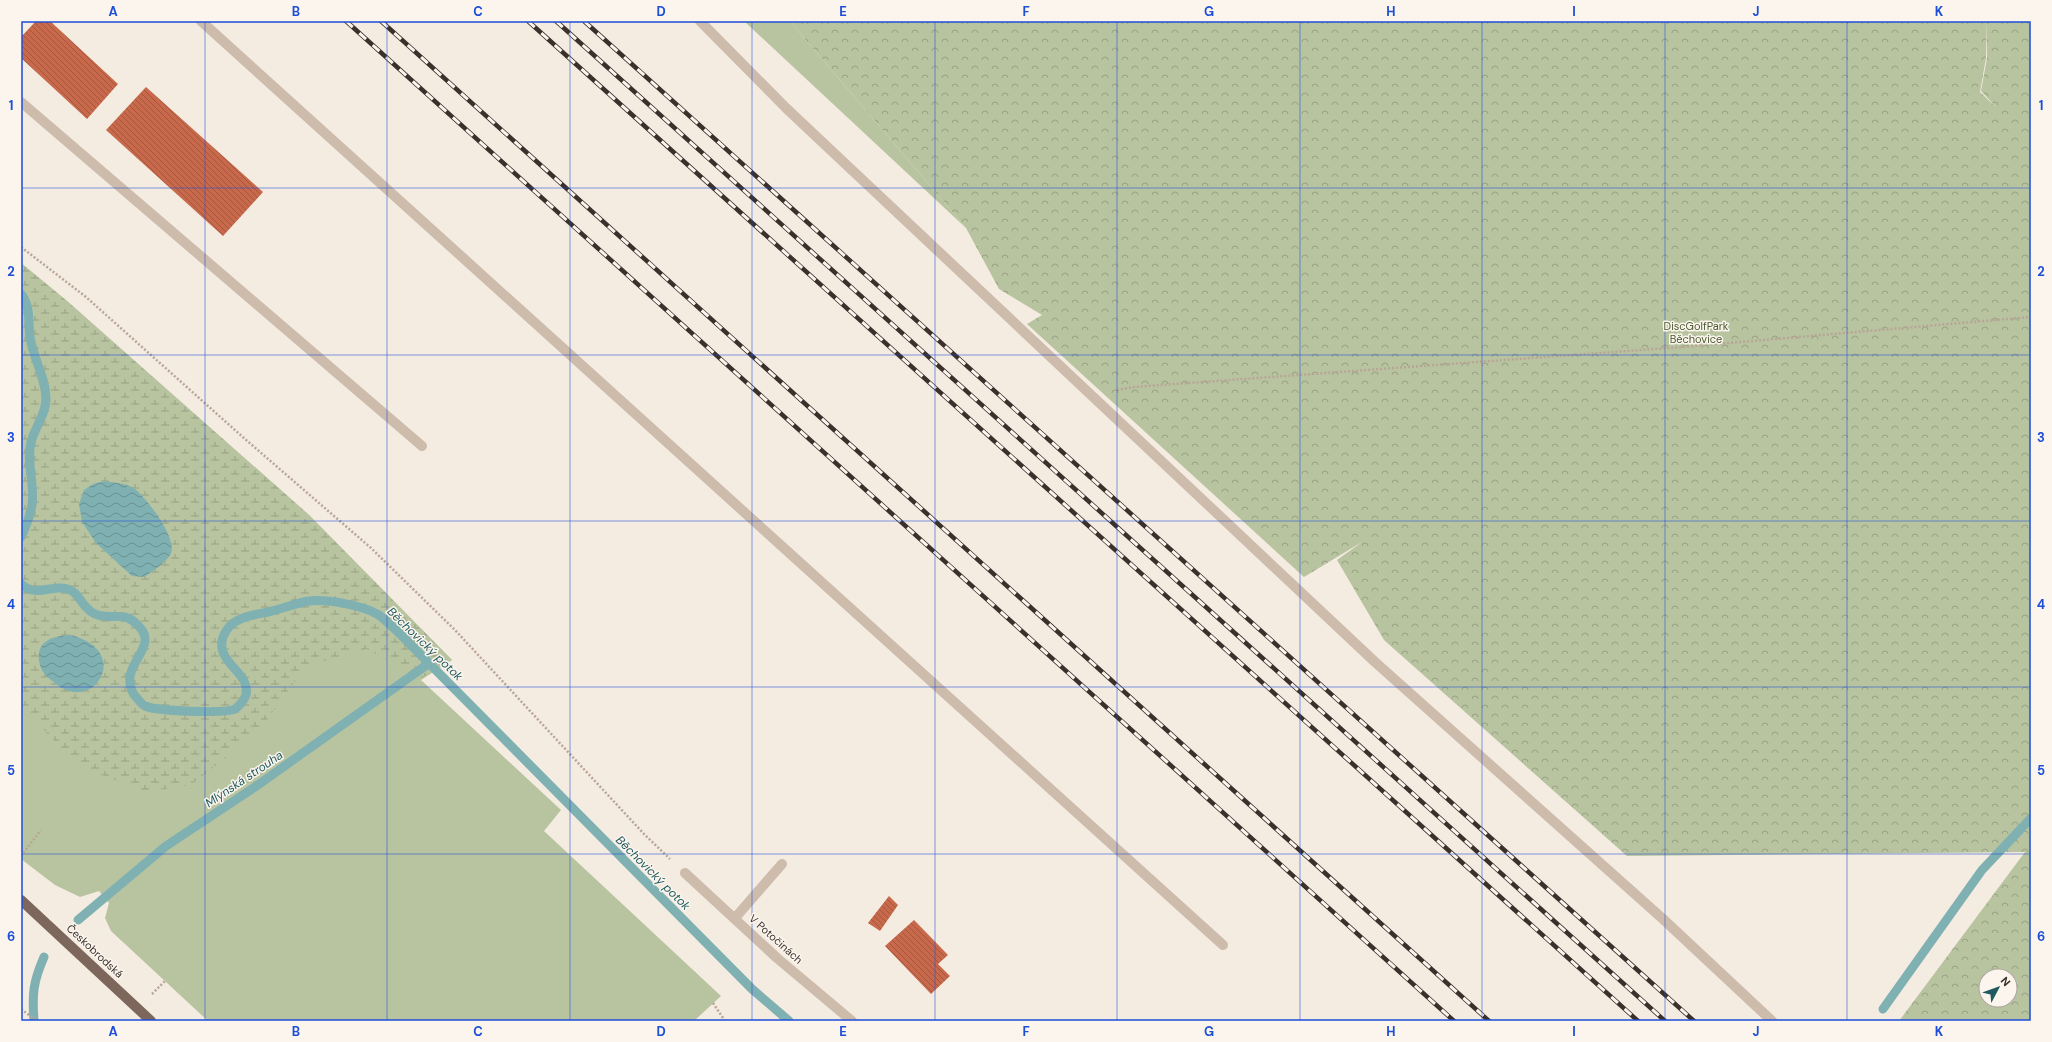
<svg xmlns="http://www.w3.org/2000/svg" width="2052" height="1042" font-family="'DM Sans',sans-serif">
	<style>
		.grass { fill: #b8c4a0 }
		.forest { fill: url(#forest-crowns); fill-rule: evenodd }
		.wetland { fill: url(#wetland-marsh); fill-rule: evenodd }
		.water { fill: url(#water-waves) }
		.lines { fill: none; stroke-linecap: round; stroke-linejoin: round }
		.stream { stroke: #7fb0b2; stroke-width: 9 }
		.building { fill: url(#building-back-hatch) }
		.path { stroke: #b9a596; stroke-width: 2.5; stroke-dasharray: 2 2; stroke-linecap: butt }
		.service { stroke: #cdbbac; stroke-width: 10 }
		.minor { stroke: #cdbbac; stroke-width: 10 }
		.primary { stroke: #7d675c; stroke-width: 10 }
		.rail-casing { stroke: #3b302b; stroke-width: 4.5 }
		.rail { stroke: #fbf5ee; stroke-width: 3; stroke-dasharray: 9; stroke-linecap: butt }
		.grid { fill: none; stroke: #1d4ed8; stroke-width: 1; stroke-opacity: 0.55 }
		.labels { text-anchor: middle; stroke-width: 3; stroke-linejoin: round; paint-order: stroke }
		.park-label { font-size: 11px; fill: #4a5a2e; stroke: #fbf5ee }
		.street-label { font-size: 11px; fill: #3b302b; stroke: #fbf5ee }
		.water-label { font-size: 12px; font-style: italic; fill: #1f5a5e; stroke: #fbf5ee }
		.neatline { fill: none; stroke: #1d4ed8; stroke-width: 1.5 }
		.grid-label { font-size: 13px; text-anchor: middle; font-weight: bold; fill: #1d4ed8 }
	</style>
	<defs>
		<pattern id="forest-crowns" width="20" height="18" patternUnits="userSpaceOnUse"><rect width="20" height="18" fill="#b8c4a0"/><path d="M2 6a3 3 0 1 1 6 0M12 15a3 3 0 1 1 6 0" fill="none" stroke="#97a083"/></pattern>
		<pattern id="wetland-marsh" width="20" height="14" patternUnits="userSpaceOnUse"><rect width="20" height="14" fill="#b8c4a0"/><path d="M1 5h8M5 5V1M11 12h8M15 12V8" fill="none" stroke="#97a083"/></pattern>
		<pattern id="water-waves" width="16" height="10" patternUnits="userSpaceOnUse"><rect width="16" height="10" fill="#7fb0b2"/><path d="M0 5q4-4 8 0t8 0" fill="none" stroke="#699091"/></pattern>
		<pattern id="building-back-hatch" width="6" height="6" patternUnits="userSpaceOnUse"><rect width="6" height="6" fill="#c8694b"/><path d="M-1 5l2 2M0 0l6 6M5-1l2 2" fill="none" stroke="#a4573f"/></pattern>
	</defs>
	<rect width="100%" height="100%" fill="#f4ebe1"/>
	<g class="grass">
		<polygon points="744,21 792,21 793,25 966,228"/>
		<polygon points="21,263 67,301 309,515 452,660 421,680 561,810 544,831 721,996 694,1021 208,1021 111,931 105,918 109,903 99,891 80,897 55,885 21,859"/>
	</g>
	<path class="forest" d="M 792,21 L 1986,21 L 1986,58 L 1980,92 L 1997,108 L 1981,91 L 1987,58 L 1986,21 L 2031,21 L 2031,1021 L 1899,1021 L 2025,852 L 1627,856 L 1384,640 L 1337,560 L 1362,542 L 1304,577 L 1027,324 L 1042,315 L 999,289 L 966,228 L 793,25 ZM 1986,976 L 2010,976 L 2010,1000 L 1986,1000 Z"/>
	<path class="wetland" d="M 21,263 L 67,301 L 309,515 L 452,660 L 420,679 L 367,649 L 305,667 L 259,731 L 191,785 L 146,792 L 78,766 L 23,708 L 21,704 ZM 165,525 L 161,564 L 149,574 Z"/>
	<g class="water">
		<path d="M 105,481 C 114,483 127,483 135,489 C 147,499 177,537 171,553 C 169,560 151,573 144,577 L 132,576 L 96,543 L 82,522 L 79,504 L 84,490 L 93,484 Z"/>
		<path d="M 71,635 C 134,651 93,716 55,683 C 48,678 42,673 40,665 C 34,641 52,636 71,635 Z"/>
	</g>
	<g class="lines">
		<g class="stream">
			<path d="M 21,294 C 31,306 28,323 30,337 C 33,358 46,378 46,399 C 46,414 35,427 31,442 C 26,463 35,484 32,505 C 30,516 26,527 21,537"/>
			<path d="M 21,584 C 33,595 44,589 58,588 C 81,587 78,606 95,614 C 107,620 122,612 133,621 C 167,646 117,662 133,693 C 136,697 140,703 145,706 C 157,711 224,714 235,709 C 239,706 244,700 246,695 C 252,671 208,661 226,631 C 234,617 254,615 268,612 C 282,609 296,603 309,601 C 327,599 361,605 377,614 C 384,618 391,626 398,632 L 752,989 L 789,1021"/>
			<polyline points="78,920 166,846 255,787 428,664"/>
			<polyline points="1883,1009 1982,870 2031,818"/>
			<path d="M 34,1021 C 32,994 33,982 44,957"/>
		</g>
	</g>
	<g class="building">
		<polygon points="36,21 50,21 118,84 87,119 21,58 21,37"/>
		<polygon points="146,87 263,192 223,236 106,130"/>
		<polygon points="889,896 898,905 880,931 868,923"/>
		<polygon points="914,920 948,955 938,964 950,976 931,994 885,946"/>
	</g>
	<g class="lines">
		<g class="path">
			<polyline points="21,247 86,297 245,439 371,548 455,630 644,834 670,859"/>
			<polyline points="1117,390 1134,387 1682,347 2031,317"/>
			<polyline points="21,856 41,830"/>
			<polyline points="152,994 165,981"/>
			<polyline points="713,1003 725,1021"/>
			<polyline points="21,1009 37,1021"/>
		</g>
		<g class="service">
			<polyline points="201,21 1223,945"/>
			<polyline points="700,21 786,108 1375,662 1663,919 1772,1021"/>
			<polyline points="21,102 422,446"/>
			<polyline points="735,918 782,864"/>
		</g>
		<polyline class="minor" points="685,873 777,958 852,1021"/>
		<polyline class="primary" points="21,900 151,1021"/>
		<defs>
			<g id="rail">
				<polyline points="346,21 1454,1021"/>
				<polyline points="381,21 1489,1021"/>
				<polyline points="528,21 1638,1021"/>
				<polyline points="556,21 1665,1021"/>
				<polyline points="584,21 1694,1021"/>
			</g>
		</defs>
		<use href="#rail" class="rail-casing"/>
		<use href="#rail" class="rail"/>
	</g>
	<path class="grid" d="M 205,21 L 205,1021M 387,21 L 387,1021M 570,21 L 570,1021M 752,21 L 752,1021M 935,21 L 935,1021M 1117,21 L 1117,1021M 1300,21 L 1300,1021M 1482,21 L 1482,1021M 1665,21 L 1665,1021M 1847,21 L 1847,1021M 21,188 L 2031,188M 21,355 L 2031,355M 21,521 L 2031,521M 21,687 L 2031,687M 21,854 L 2031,854"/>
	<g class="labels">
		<g class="park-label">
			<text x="1696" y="330">DiscGolfPark<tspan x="1696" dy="13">Běchovice</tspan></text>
		</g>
		<g class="street-label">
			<text transform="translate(776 939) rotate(42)" y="4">V Potočinách</text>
			<text transform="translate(95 951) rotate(43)" y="4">Českobrodská</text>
		</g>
		<g class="water-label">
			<text transform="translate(425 644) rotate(44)" y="4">Běchovický potok</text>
			<text transform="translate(244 779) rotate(-34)" y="4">Mlýnská strouha</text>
			<text transform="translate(653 873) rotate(45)" y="4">Běchovický potok</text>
		</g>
	</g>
	<rect width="2052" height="1042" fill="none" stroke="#fbf5ee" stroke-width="44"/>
	<g transform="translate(1998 988) rotate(49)"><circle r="19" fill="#fbf5ee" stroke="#aea6a0"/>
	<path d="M0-3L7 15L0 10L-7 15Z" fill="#1f5a5e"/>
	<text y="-6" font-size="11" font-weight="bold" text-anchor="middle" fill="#3b302b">N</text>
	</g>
	<rect x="22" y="22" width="2008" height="998" class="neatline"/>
	<g class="grid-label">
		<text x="113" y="16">A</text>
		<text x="296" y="16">B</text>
		<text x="478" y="16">C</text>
		<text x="661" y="16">D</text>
		<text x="843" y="16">E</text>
		<text x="1026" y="16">F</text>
		<text x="1209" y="16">G</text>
		<text x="1391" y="16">H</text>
		<text x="1574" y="16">I</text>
		<text x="1756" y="16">J</text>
		<text x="1939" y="16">K</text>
		<text x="11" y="110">1</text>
		<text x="2041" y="110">1</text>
		<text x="11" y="276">2</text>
		<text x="2041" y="276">2</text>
		<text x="11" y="442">3</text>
		<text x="2041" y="442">3</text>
		<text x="11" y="609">4</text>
		<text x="2041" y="609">4</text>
		<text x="11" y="775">5</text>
		<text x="2041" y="775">5</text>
		<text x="11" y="941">6</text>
		<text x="2041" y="941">6</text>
		<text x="113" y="1036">A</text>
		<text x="296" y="1036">B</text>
		<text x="478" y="1036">C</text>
		<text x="661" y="1036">D</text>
		<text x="843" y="1036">E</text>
		<text x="1026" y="1036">F</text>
		<text x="1209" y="1036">G</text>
		<text x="1391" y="1036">H</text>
		<text x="1574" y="1036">I</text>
		<text x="1756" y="1036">J</text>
		<text x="1939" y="1036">K</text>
	</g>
</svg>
